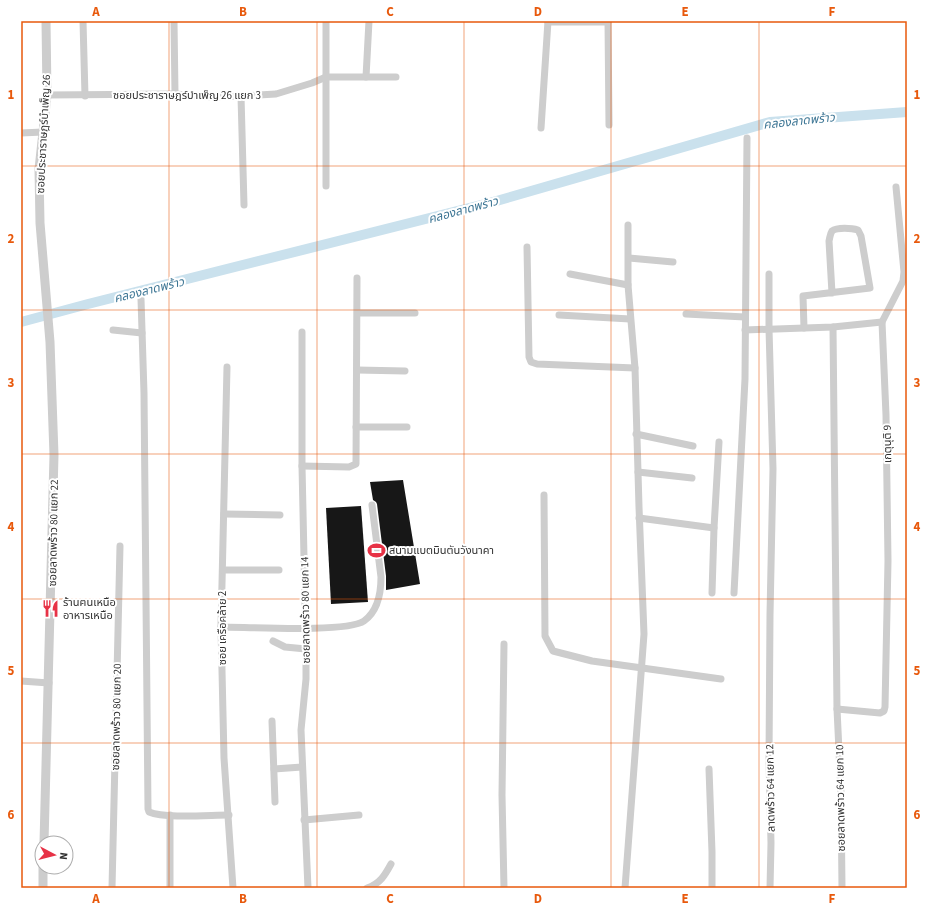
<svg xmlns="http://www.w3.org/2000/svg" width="928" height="909" font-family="'Source Sans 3','Noto Sans Thai',sans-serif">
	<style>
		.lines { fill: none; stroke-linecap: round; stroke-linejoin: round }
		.canal { stroke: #cae1ed; stroke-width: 10 }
		.building { fill: #171717 }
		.minor { stroke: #cdcdcd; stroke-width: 7 }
		.tertiary { stroke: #cdcdcd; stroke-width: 9 }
		.grid { fill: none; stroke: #e8590c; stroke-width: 1; stroke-opacity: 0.55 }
		.labels { text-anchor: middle; stroke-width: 4; stroke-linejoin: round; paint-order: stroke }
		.street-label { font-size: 11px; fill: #303030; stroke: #fff }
		.poi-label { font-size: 11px; fill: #303030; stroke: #fff; text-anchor: start }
		.water-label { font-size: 12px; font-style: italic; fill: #3c7594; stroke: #fff }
		.neatline { fill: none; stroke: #e8590c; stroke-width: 1.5 }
		.grid-label { font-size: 13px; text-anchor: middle; font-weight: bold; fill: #e8590c }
	</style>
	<rect width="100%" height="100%" fill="#fff"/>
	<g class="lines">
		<polyline class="canal" points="21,322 88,304 493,202 770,122 907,112"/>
	</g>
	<g class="building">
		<polygon points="403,480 420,584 386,590 386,576 377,504 376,502 373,500 370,482"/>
		<polygon points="361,506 368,602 331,604 326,508"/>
	</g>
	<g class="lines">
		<g class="minor">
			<polyline points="83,21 85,96"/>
			<polyline points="174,21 175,94"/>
			<polyline points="608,21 609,125"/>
			<polyline points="548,22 608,22"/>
			<polyline points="366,77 369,21"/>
			<polyline points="47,95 175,94 211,97 241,96 276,94 312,83 326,77 396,77"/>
			<polyline points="241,96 244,205"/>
			<polyline points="541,128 548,21"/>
			<polyline points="21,133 43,132"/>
			<polyline points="326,186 326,21"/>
			<polyline points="527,247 529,357 531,362 537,364 635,368"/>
			<polyline points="629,258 673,262"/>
			<polyline points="570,274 628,285"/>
			<polyline points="769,274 769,329 773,469 770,615 769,759 771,843 770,888"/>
			<path d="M 141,299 L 144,393 L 148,809 L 149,812 C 166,819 209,815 229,815"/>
			<polyline points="358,313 415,313"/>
			<polyline points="686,314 745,317"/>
			<polyline points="559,315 630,319"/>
			<polyline points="833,327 837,709 841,793 842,888"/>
			<path d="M 804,328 L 803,296 L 870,288 L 861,236 L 858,230 C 852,228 837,227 832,231 C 830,234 830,237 829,241 L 832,293"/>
			<polyline points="113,330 142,333"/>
			<polyline points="745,330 833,327 882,322"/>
			<polyline points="302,332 302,466 306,649 306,679 301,730 308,888"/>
			<polyline points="227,367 221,627 224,758 233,888"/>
			<polyline points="357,370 405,371"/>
			<polyline points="356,427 407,427"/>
			<polyline points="636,434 693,446"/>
			<polyline points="302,466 349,467 356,464 357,278"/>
			<polyline points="638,472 692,478"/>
			<polyline points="544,495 545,636 553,651 592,661 721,679"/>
			<polyline points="224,514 280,515"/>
			<polyline points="639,518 714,528"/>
			<polyline points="223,570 279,570"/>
			<polyline points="712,593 714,528 719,442"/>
			<polyline points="734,593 745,379 747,138"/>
			<path d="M 221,627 C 247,627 347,633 364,621 C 378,611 381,592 381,577 L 372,505"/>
			<polyline points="273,641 285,647 306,649"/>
			<polyline points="504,644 502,795 504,888"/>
			<polyline points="21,681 49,683"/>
			<polyline points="837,709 880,713 884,711 885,707 888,561 886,415 882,322 903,281 904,272 896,187"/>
			<polyline points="272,721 275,802"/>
			<polyline points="274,769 302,767"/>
			<polyline points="709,769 712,852 712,888"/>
			<polyline points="170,815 170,888"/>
			<polyline points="304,820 359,815"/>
			<polyline points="112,888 120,546"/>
			<path d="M 367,888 C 380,884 385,875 391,864"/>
			<polyline points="625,888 644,634 639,507 635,368 628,285 628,225"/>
		</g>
		<g class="tertiary">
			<polyline points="44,843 54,455 50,342 40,223 39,169 47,95 46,21"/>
			<polyline points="43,888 43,867"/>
		</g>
	</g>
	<path class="grid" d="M 169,21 L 169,888M 317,21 L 317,888M 464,21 L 464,888M 611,21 L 611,888M 759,21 L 759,888M 21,166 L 907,166M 21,310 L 907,310M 21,454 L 907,454M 21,599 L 907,599M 21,743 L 907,743"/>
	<defs>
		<symbol id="stadium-bare" viewBox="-9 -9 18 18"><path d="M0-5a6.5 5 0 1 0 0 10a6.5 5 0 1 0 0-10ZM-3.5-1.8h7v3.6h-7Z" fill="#e73246" stroke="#fff" stroke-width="2.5" paint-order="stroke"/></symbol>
		<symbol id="restaurant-bare" viewBox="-9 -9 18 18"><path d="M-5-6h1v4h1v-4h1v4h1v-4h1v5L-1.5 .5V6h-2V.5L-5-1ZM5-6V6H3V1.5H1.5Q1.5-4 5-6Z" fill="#e73246" stroke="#fff" stroke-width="2.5" paint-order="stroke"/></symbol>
	</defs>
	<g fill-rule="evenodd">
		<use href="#stadium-bare" x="364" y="538" width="25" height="25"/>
		<use href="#restaurant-bare" x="38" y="596" width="25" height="25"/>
	</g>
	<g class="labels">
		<g class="street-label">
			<text x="187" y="99">ซอยประชาราษฎร์บำเพ็ญ 26 แยก 3</text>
			<text transform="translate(43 134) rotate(-87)" y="4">ซอยประชาราษฎร์บำเพ็ญ 26</text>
			<text transform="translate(887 444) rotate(-91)" y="4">เกตุนุติ 9</text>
			<text transform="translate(53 533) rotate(-89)" y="4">ซอยลาดพร้าว 80 แยก 22</text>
			<text transform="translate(305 610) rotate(-91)" y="4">ซอยลาดพร้าว 80 แยก 14</text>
			<text transform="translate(222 628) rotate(-90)" y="4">ซอย เครือคล้าย 2</text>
			<text transform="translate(116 717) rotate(-89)" y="4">ซอยลาดพร้าว 80 แยก 20</text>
			<text transform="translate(770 788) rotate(-91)" y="4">ลาดพร้าว 64 แยก 12</text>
			<text transform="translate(840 798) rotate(-91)" y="4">ซอยลาดพร้าว 64 แยก 10</text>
		</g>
		<g class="poi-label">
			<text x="389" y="554">สนามแบตมินตันวังนาคา</text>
			<text x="63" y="606">ร้านฅนเหนือ<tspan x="63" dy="13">อาหารเหนือ</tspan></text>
		</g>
		<g class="water-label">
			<text transform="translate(799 121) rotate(-6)" y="4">คลองลาดพร้าว</text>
			<text transform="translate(463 210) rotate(-15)" y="4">คลองลาดพร้าว</text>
			<text transform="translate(149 290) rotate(-14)" y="4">คลองลาดพร้าว</text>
		</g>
	</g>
	<rect width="928" height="909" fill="none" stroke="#ffffff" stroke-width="44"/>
	<g transform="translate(54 855) rotate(97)"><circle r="19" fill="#ffffff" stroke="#acacac"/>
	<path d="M0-3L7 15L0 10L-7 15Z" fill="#e73246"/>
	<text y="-6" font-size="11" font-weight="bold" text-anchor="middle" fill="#303030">N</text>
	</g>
	<rect x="22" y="22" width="884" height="865" class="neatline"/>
	<g class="grid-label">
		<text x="96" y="16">A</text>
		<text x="243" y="16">B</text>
		<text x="390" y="16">C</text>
		<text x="538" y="16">D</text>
		<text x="685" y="16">E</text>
		<text x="832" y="16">F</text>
		<text x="11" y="99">1</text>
		<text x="917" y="99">1</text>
		<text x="11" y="243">2</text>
		<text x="917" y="243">2</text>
		<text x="11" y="387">3</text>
		<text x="917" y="387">3</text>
		<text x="11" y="531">4</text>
		<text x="917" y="531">4</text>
		<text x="11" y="675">5</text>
		<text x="917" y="675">5</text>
		<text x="11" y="819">6</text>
		<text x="917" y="819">6</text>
		<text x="96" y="903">A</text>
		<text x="243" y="903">B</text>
		<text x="390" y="903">C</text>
		<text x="538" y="903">D</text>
		<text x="685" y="903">E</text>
		<text x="832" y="903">F</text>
	</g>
</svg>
